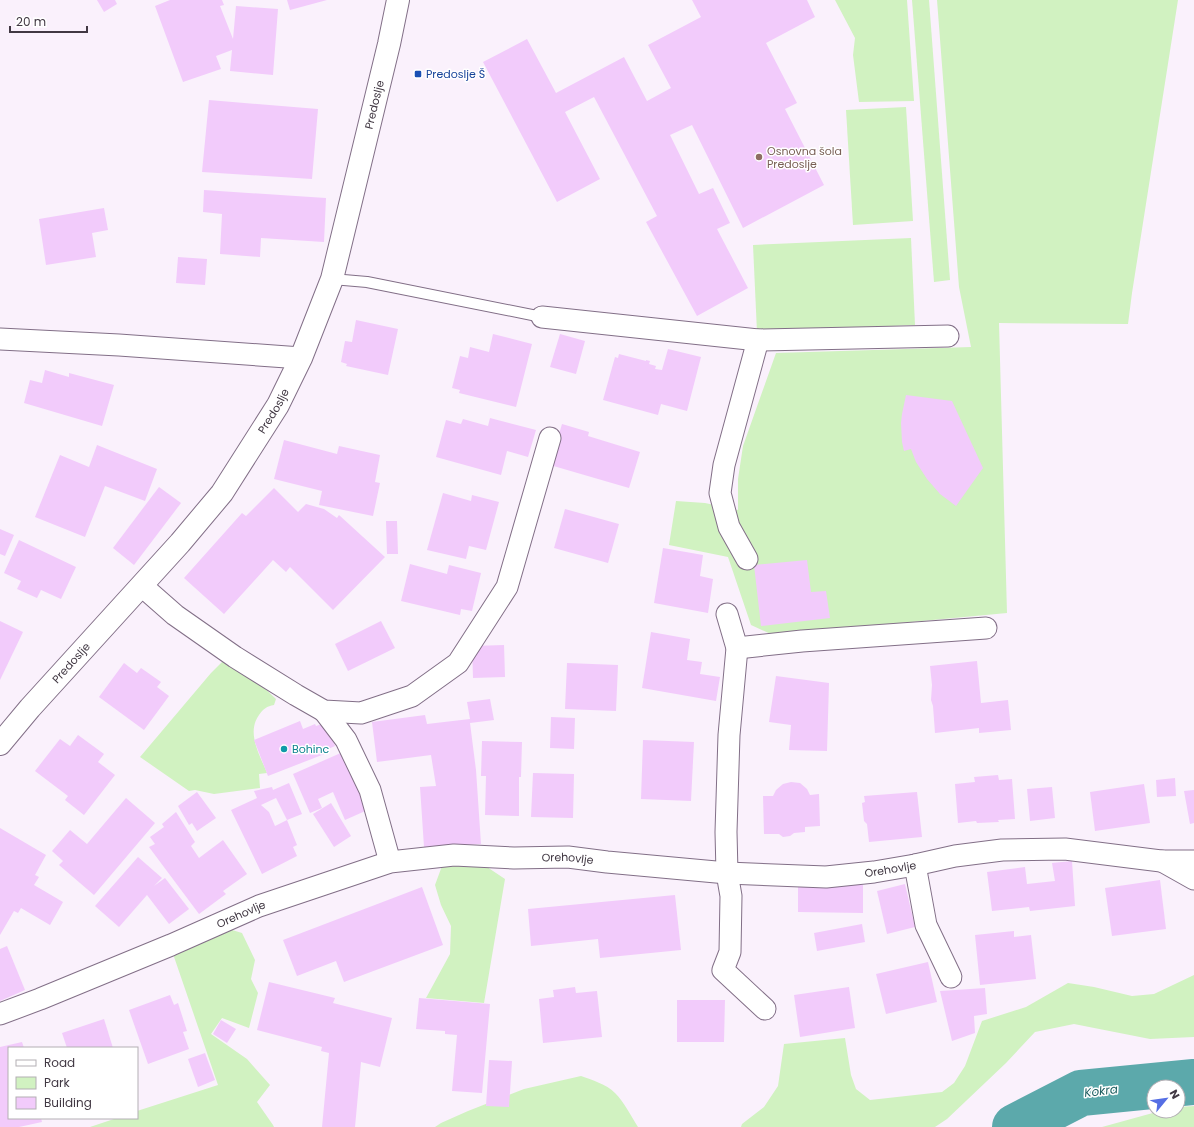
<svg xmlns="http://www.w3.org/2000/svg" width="1194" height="1127" font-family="Poppins,sans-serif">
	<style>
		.green { fill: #d1f2c1 }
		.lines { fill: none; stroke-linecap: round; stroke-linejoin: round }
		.river { stroke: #5ca9ab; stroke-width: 46 }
		.building { fill: #f2cbfb }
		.lane-casing { stroke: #826f87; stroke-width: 12 }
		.street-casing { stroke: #826f87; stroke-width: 23 }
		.secondary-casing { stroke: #826f87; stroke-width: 24 }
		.lane { stroke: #fff; stroke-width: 10 }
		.street { stroke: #fff; stroke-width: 21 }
		.secondary { stroke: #fff; stroke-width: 22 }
		.transit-dot { fill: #1a4fb4; stroke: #fff; stroke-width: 1.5 }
		.education-dot { fill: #8d6e63; stroke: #fff; stroke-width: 1.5 }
		.culture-dot { fill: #0f9aa8; stroke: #fff; stroke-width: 1.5 }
		.labels { text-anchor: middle; stroke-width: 3; stroke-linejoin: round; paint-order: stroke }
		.transit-label { font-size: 11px; fill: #164399; stroke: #fff; text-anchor: start }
		.street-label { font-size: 11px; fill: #413843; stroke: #fff }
		.education-label { font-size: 11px; fill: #785e54; stroke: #fff; text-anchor: start }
		.culture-label { font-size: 11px; fill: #0d838f; stroke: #fff; text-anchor: start }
		.water-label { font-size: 12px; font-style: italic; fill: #206062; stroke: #fff }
	</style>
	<rect width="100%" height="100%" fill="#faf1fc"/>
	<g class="green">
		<polygon points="835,0 907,0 914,101 859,102 853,55 855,38"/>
		<polygon points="912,0 929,0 950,280 934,282"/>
		<polygon points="937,0 1178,0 1132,293 1128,324 999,323 1007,613 773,635 751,625 728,557 669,545 676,501 705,503 738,510 738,479 743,446 776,353 971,347 959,287"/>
		<polygon points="906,107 913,221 853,225 846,110"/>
		<polygon points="911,238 915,325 757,332 753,245"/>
		<path d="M 225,659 L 257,681 L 276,699 L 274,705 C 267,706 263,709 259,715 C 246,733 260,755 267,773 L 259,774 L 260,788 L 214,794 L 195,790 L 189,791 L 140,757 L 211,673 Z"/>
		<polygon points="484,865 505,879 484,1003 426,998 450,954 451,926 441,905 435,885 442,866"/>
		<polygon points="229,929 242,933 255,960 251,979 258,993 249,1028 222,1018 211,1034 247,1059 270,1085 257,1102 273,1125 274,1127 90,1127 117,1118 137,1118 137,1111 218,1085 172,951"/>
		<polygon points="1194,975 1194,1037 1150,1039 1074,1024 1035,1032 1006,1063 947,1119 935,1127 741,1127 742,1124 764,1107 778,1086 784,1044 845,1038 851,1075 856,1089 870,1100 942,1092 954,1083 965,1066 982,1021 1026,1007 1068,983 1094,987 1132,996 1154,994"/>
		<path d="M 581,1076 C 592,1080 606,1084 615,1093 C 624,1102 631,1116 638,1127 L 435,1127 L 441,1123 L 468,1111 L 524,1089 Z"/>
		<polygon points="1194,1106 1194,1127 1102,1127 1160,1111 1178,1111 1178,1107"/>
	</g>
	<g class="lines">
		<polyline class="river" points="1015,1127 1081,1093 1194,1082"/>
	</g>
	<g class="building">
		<polygon points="97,0 115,0 117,4 104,12"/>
		<polygon points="170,0 222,0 224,5 220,6 233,39 236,6 278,9 273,75 230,71 232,50 216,56 221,69 183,82 155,6"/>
		<polygon points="287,0 327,0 290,10"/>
		<polygon points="692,0 807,0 815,17 766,43 797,103 785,109 824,185 743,228 692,125 670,135 699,194 713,188 730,223 717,229 748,288 697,316 646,222 657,216 594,97 565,112 600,179 557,202 483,62 527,39 556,93 624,57 647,101 671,88 648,45 701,17"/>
		<polygon points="209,100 318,109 312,179 202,172"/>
		<polygon points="204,190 326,198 324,242 261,238 260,257 220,254 222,214 203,212"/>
		<polygon points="104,208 108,230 92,233 96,257 46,265 39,219"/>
		<polygon points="178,257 207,259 205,285 176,283"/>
		<polygon points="356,320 398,329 388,375 346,366 347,364 341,362 345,341 352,342"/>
		<polygon points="493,334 532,344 516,407 459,393 460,390 452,388 460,356 468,358 470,347 489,352"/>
		<polygon points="560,334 585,341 576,374 550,367"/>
		<polygon points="668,349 701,357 687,411 661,404 658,415 603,400 615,357 618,358 619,354 646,361 646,360 650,361 649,364 656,366 655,369 662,370"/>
		<polygon points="45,370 69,377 69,373 114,385 102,426 24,403 30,380 42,383"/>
		<polygon points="906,395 952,401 983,468 956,506 940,494 927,479 916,462 911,449 904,451 902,442 901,423 902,414"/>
		<polygon points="490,418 536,430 528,457 507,451 501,475 436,457 446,420 461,424 463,419 488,426"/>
		<polygon points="562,424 589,432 588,436 640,452 629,488 550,465"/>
		<polygon points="284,440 337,454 339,446 380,455 375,482 380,483 373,516 319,505 322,491 274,479"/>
		<polygon points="97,445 157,469 145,501 105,486 85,537 35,517 60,455 89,467"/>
		<polygon points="159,487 181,503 134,565 113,548"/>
		<polygon points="274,488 298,512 306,504 324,509 337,518 339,515 385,557 333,610 290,567 286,572 273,560 224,614 184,578 242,513 246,516"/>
		<polygon points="443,493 471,501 472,495 499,502 486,550 469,546 466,559 427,550"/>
		<polygon points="565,509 619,524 608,563 554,548"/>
		<polygon points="386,521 397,521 398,554 387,554"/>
		<polygon points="0,529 14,535 5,556 0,554"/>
		<polygon points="19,540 76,567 61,599 41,590 37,598 17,589 21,581 4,573"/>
		<polygon points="663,548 703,555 700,576 713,579 708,613 654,603"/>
		<polygon points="807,560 811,592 826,591 830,618 761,626 754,565"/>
		<polygon points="410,564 447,574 449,565 481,573 472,611 461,609 460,615 401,601"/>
		<polygon points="0,621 23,632 0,680"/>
		<polygon points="381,621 395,648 348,671 335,644"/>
		<polygon points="651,632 690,639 687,660 702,662 700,674 720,677 716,701 642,688"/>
		<polygon points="504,645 505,677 473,678 472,646"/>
		<polygon points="977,661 981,703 1008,700 1011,730 979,733 979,728 935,733 933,706 931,700 932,685 930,666"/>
		<polygon points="124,663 137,673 141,668 161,682 157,687 169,696 144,730 99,697"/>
		<polygon points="567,663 618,665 616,711 565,709"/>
		<polygon points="776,676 829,683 827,751 789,750 791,725 769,722"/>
		<polygon points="490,699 494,720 470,723 476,770 481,844 424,847 420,787 436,786 431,755 377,762 372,722 425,715 427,724 470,719 467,702"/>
		<polygon points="551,717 575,718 574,749 550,748"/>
		<polygon points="300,721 303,729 315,724 316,726 325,723 335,746 326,750 327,753 268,776 254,740"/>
		<polygon points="78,735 104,754 98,762 115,775 84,815 65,800 68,796 35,771 60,739 70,746"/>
		<polygon points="643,740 694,742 691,801 641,799"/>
		<polygon points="482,741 522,742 521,777 519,777 519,816 485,815 486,776 481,776"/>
		<polygon points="343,752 372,808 345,820 333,792 318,799 322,808 310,813 293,774"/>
		<polygon points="533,773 574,774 573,818 531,817"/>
		<polygon points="998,775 999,780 1012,779 1015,819 998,820 999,822 977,823 976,821 958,823 955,784 975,782 974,777"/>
		<polygon points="1175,778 1176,796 1157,797 1156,780"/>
		<polygon points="791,782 800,783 807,789 810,795 819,794 820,826 805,827 805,832 794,833 790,836 783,837 779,834 764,834 763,796 773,796 776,790 783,784"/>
		<polygon points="289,783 302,814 287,820 276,798 261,805 269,812 275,826 287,820 297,845 293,847 297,856 262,874 231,810 257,798 254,791 272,787 273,790"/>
		<polygon points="1144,784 1150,823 1095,831 1090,792"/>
		<polygon points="1052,787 1055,818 1030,821 1027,789"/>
		<polygon points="1194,790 1194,823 1190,824 1184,791"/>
		<polygon points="197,792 216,818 197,831 192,823 189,825 178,806"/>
		<polygon points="917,792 922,837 869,842 867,824 864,821 862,803 865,802 864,796"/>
		<polygon points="126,798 155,823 94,895 59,865 63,861 52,851 70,830 87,844"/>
		<polygon points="331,803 351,836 334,847 313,814"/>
		<polygon points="176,812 195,842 191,846 199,858 223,840 247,874 223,891 226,894 199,914 149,847 155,844 150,837 164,827 162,824"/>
		<polygon points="0,828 46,855 35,875 39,877 34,885 63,902 50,925 21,908 18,913 14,911 0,935"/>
		<polygon points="138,857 162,878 154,886 165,878 189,909 169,924 147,895 119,927 95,906"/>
		<polygon points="1072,861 1075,906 1030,911 1029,907 992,911 987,872 1025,867 1027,884 1055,881 1052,863"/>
		<polygon points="1160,880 1166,929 1112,936 1105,888"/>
		<polygon points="798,884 863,885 863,913 798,912"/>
		<polygon points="905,884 915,927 887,934 877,891"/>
		<polygon points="422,887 443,945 344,982 336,961 297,976 283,940"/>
		<polygon points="675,895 681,950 600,958 598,939 531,946 528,909"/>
		<polygon points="862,924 865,942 817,951 814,933"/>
		<polygon points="1014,931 1014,937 1031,935 1036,979 980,985 975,935"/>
		<polygon points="7,946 25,990 0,1001 0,949"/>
		<polygon points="928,962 937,1002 886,1014 876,974"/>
		<polygon points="269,982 335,998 333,1003 392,1018 380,1067 361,1062 355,1127 322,1127 329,1053 321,1051 322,1047 257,1030"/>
		<polygon points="575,987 576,993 597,991 602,1037 543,1043 539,999 554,997 553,990"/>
		<polygon points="849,987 855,1028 800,1037 794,995"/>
		<polygon points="985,988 987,1014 974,1016 975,1033 952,1041 940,991"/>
		<polygon points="170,995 174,1005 178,1003 187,1031 183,1032 189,1049 148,1064 129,1010"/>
		<polygon points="419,998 490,1004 482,1093 452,1091 457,1035 445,1034 445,1031 416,1029"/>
		<polygon points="677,1000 725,1000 724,1042 677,1042"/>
		<polygon points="104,1019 113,1048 67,1048 62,1033"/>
		<polygon points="221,1020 236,1029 227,1043 213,1034"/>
		<polygon points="22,1042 24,1048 9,1048 9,1118 41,1118 42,1122 19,1127 0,1127 0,1047"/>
		<polygon points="205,1053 215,1080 198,1087 188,1059"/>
		<polygon points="489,1060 512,1061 509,1107 486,1106"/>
	</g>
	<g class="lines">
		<defs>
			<polyline id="lane" points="332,279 367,282 542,317"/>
			<g id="street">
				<polyline points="542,317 758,340 948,336"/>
				<polyline points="0,339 119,345 301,358"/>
				<polyline points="747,559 729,527 720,493 724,465 758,340"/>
				<polyline points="142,586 175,615 235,657 296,695 324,711 361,713 412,696 458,663 507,587 550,438"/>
				<polyline points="727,614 737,648 729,735 726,832 727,873 731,896 730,952 723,970 765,1009"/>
				<polyline points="737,648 802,641 986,628"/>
				<polyline points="324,711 346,740 370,790 390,862"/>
				<polyline points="1162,861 1194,879"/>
				<polyline points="915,865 926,925 951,977"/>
				<path id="s1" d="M 0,1014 L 40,999 L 171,945 L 259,906 L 390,862 L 454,855 L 514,858 L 568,857 L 607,862 L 727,873 L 826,877 L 874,872 L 915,865 L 955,856 L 1002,850 L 1065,849 L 1161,861 L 1194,861"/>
			</g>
			<g id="secondary">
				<path id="s2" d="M 0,744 L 30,708 L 180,543 L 222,493 L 278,405 L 301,358 L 332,279 L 389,44 L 398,0"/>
			</g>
		</defs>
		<use href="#lane" class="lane-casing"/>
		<use href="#street" class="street-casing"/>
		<use href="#secondary" class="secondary-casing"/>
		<use href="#lane" class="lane"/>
		<use href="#street" class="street"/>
		<use href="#secondary" class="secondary"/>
	</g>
	<rect class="transit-dot" x="414" y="70" width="8" height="8" rx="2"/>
	<circle class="education-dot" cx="759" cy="157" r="4"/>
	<circle class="culture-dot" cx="284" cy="749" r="4"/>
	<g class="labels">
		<g class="transit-label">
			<text x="426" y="78">Predoslje Š</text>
		</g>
		<g class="street-label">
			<text dy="4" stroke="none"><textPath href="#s2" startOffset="756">Predoslje</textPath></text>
			<text dy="4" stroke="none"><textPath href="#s2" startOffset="432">Predoslje</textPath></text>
			<text dy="4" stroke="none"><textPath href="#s2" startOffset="108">Predoslje</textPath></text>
			<text dy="4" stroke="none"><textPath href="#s1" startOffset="597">Orehovlje</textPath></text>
			<text dy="4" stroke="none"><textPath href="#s1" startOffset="921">Orehovlje</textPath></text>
			<text dy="4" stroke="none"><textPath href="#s1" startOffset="261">Orehovlje</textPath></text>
		</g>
		<g class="education-label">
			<text x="767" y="155">Osnovna šola<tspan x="767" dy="13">Predoslje</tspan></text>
		</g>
		<g class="culture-label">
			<text x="292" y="753">Bohinc</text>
		</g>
		<g class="water-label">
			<text transform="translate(1101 1091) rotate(-7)" y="4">Kokra</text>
		</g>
	</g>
	<rect x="8" y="1047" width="130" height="72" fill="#ffffff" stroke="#b3afb4"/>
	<rect x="16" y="1060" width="20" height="6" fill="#ffffff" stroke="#b3afb4"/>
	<text x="44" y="1067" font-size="12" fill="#413843">Road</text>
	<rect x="16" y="1077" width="20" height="12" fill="#d1f2c1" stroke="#b3afb4"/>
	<text x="44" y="1087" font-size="12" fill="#413843">Park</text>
	<rect x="16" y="1097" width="20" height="12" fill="#f2cbfb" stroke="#b3afb4"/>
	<text x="44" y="1107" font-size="12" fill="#413843">Building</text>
	<g transform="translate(1166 1099) rotate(61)"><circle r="19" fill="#ffffff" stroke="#b3afb4"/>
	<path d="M0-3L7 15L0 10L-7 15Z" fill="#556ee4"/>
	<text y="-6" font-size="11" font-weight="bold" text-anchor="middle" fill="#413843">N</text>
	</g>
	<path d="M10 26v6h77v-6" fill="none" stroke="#413843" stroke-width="2"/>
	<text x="16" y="26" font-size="12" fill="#413843" stroke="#ffffff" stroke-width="3" paint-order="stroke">20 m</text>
</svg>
